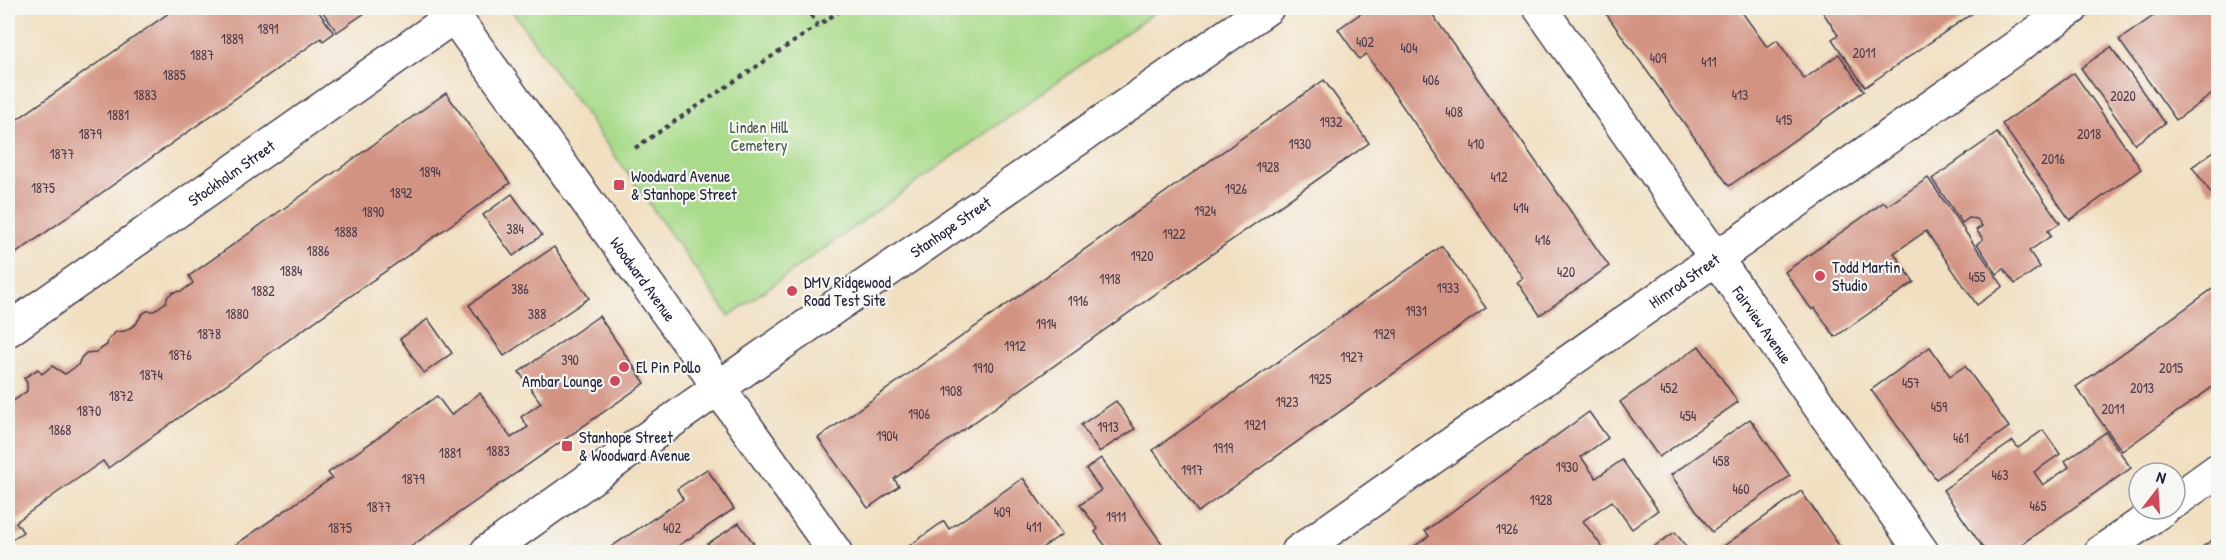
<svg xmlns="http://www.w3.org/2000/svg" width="2226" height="560" font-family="'Patrick Hand',sans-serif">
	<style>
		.green { fill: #a9db8a; stroke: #667e62; stroke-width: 1.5 }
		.building { fill: #d39382 }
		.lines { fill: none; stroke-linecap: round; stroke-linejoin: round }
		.minor-casing { stroke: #413e4f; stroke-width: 36 }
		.path { stroke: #413e4f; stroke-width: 4; stroke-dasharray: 4.5 4.5; stroke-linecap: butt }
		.minor { stroke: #fff; stroke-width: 33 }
		.poi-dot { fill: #d1495b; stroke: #f6f6f2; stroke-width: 2 }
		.labels { text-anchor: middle; stroke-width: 4.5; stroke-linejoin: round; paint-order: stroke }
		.number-label { font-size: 14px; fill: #4e3e4d }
		.park-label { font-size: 16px; fill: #4a5a53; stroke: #f6f6f2 }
		.street-label { font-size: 16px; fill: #22223b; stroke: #f6f6f2 }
		.poi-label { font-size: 16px; fill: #22223b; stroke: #f6f6f2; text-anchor: start }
	</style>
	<rect width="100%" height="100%" fill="#f6f6f2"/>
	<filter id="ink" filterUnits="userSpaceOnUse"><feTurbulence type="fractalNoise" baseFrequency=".0167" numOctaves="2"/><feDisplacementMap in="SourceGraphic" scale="12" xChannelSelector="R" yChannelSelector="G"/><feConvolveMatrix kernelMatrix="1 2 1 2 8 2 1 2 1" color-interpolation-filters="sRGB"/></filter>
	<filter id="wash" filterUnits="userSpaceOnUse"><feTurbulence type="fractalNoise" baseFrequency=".008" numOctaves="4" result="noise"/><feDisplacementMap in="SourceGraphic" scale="24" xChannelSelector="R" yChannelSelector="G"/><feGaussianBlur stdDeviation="1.35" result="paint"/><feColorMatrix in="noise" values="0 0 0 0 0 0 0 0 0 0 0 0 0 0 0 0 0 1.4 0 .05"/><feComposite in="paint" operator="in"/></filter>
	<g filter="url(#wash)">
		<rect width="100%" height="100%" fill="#f1dfc1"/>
		<polygon class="green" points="510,8 1161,8 729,316"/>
		<g id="blocks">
			<g class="building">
				<polygon points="176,8 316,8 334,33 323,41 321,38 8,259 8,126"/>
				<polygon points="320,8 372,8 337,32"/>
				<polygon points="1369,8 1428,8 1609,266 1540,315 1517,282 1523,278 1366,54 1359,59 1338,29"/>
				<polygon points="1602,8 1739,8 1767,47 1777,40 1804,79 1839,54 1864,91 1729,186"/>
				<polygon points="1820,8 1980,8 1865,87 1832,39 1838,35"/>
				<polygon points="2165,8 2218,8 2218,90 2176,120 2119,40"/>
				<polygon points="2111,47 2165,123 2135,144 2081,68"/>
				<polygon points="2074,73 2141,169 2070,220 2002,124"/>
				<polygon points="1324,80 1369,143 894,479 899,486 868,508 818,438"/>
				<polygon points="446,93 510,183 108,468 103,461 44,502 16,522 23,532 11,540 8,535 8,405 27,391 27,383 24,378 38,369 42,374 52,366 65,374 78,365 81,358 86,353 96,352 107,345 108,340 116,332 125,331 136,324 142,314 147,311 154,311 166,302 168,296 174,292 182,291 193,283 189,276"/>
				<polygon points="1997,133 2060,223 2048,231 2051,236 2029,251 2040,267 2015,284 2004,269 1997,274 1977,244 1983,239 1976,230 1982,226 1977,219 1969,218 1962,223 1932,179"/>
				<polygon points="2218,148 2218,187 2211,193 2192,167"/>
				<polygon points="1928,178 2003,286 1977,305 1926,231 1894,253 1914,282 1835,337 1815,308 1812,310 1785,272 1884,202 1887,206"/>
				<polygon points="512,194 542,235 513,256 483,215"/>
				<polygon points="1442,246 1486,308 1198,512 1153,450"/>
				<polygon points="554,247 589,298 504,356 469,305"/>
				<polygon points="2218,285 2218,383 2122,451 2076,387"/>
				<polygon points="599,316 645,383 403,552 225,552 332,478 328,473 437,396 451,415 480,393 511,438 528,427 521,417 541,403 519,372"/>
				<polygon points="428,319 452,353 424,373 400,339"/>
				<polygon points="1699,346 1738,402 1659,457 1620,402"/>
				<polygon points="1930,347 1950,376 1965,366 2009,427 1936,479 1871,390"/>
				<polygon points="1116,401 1135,429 1099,452 1081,425"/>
				<polygon points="1589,412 1608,438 1581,457 1596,478 1622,460 1658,510 1632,529 1612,501 1583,521 1603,548 1596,552 1406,552 1429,536 1425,531"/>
				<polygon points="1750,419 1790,476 1712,532 1671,475"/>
				<polygon points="2043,430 2060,454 2034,472 2043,485 2069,467 2065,461 2106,432 2131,468 2010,552 1986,552 1943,490 2013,441 2018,448"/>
				<polygon points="1101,458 1168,552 1110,552 1095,532 1098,529 1080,505 1101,490 1086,469"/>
				<polygon points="707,469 734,509 669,552 615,552 611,547 683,499 677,489"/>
				<polygon points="1023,478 1062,534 1036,552 907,552 905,549 944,521 949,529"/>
				<polygon points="1801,491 1841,548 1836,552 1725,552 1721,548"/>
				<polygon points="739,523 760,552 695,552"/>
				<polygon points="1675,532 1690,552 1646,552"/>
				<polygon points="2218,536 2218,552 2195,552"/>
			</g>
		</g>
	</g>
	<g filter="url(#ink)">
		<use href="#blocks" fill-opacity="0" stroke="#413e4f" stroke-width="1.5"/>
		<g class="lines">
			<defs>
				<g id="minor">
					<path id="s1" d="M 448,8 L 695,351 L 719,389 L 835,552"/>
					<path id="s2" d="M 1540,8 L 1922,552"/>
					<path id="s3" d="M 8,330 L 454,16"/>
					<polyline points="2175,501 2218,470"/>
					<path id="s4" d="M 487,552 L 752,364 L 1267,8"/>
					<path id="s5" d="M 1298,552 L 2072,8"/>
					<polyline points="2101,552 2163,509"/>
				</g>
			</defs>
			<use href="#minor" class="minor-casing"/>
			<g class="path">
				<polyline points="806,8 818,25"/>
				<polyline points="635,148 844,8"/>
			</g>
			<use href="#minor" class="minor"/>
		</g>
	</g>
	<g class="poi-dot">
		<rect x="613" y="179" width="12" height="12" rx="3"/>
		<circle cx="1820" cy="276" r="6"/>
		<circle cx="792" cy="291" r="6"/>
		<circle cx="624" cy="367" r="6"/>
		<circle cx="615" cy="381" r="6"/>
		<rect x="561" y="440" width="12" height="12" rx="3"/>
	</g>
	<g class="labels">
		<g class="number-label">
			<text x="268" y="34">1891</text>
			<text x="232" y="44">1889</text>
			<text x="1365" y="47">402</text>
			<text x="1409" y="53">404</text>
			<text x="1864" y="58">2011</text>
			<text x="202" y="60">1887</text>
			<text x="1658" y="63">409</text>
			<text x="1709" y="67">411</text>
			<text x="174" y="80">1885</text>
			<text x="1431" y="85">406</text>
			<text x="145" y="100">1883</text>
			<text x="1740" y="100">413</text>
			<text x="2123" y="101">2020</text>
			<text x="1454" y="117">408</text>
			<text x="118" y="120">1881</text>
			<text x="1784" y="125">415</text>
			<text x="1331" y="127">1932</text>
			<text x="90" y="139">1879</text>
			<text x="2089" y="139">2018</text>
			<text x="1300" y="149">1930</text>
			<text x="1476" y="149">410</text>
			<text x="62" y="159">1877</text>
			<text x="2053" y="164">2016</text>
			<text x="1268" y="172">1928</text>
			<text x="430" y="177">1894</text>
			<text x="1499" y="182">412</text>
			<text x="43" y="193">1875</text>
			<text x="1236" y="194">1926</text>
			<text x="401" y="198">1892</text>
			<text x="1521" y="213">414</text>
			<text x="1205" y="216">1924</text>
			<text x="373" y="217">1890</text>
			<text x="515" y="234">384</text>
			<text x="346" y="237">1888</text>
			<text x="1174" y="239">1922</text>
			<text x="1543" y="245">416</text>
			<text x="318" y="256">1886</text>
			<text x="1142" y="261">1920</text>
			<text x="291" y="276">1884</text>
			<text x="1566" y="277">420</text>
			<text x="1977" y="282">455</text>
			<text x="1110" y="284">1918</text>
			<text x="1448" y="293">1933</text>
			<text x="520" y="294">386</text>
			<text x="263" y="296">1882</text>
			<text x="1078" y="306">1916</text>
			<text x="1416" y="316">1931</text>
			<text x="237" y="319">1880</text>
			<text x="537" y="319">388</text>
			<text x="1046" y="329">1914</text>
			<text x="209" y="339">1878</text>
			<text x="1384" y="339">1929</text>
			<text x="1015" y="351">1912</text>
			<text x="180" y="360">1876</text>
			<text x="1352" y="362">1927</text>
			<text x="570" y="365">390</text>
			<text x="983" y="373">1910</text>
			<text x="2171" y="373">2015</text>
			<text x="151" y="380">1874</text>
			<text x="1320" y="384">1925</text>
			<text x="1911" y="388">457</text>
			<text x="1669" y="393">452</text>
			<text x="2142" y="393">2013</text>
			<text x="951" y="396">1908</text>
			<text x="121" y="401">1872</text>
			<text x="1287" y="407">1923</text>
			<text x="1939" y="412">459</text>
			<text x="2113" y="414">2011</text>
			<text x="89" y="416">1870</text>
			<text x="919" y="419">1906</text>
			<text x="1688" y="421">454</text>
			<text x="1255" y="430">1921</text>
			<text x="1108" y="432">1913</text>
			<text x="60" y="435">1868</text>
			<text x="887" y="441">1904</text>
			<text x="1961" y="443">461</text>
			<text x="1223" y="453">1919</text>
			<text x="498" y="456">1883</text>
			<text x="450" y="458">1881</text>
			<text x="1721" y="466">458</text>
			<text x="1567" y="472">1930</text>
			<text x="1192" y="475">1917</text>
			<text x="2000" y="480">463</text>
			<text x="413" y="484">1879</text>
			<text x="1741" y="494">460</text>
			<text x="1541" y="505">1928</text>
			<text x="2038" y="511">465</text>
			<text x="379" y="512">1877</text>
			<text x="1002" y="517">409</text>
			<text x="1116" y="522">1911</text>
			<text x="1034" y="532">411</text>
			<text x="340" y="533">1875</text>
			<text x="672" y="533">402</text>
			<text x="1507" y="534">1926</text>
		</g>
		<g class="park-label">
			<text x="759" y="133">Linden Hill<tspan x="759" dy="18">Cemetery</tspan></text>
		</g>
		<g class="street-label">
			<text dy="6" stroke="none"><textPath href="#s3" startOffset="273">Stockholm Street</textPath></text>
			<text dy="6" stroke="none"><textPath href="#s4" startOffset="566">Stanhope Street</textPath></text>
			<text dy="6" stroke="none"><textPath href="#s1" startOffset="334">Woodward Avenue</textPath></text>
			<text dy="6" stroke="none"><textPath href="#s5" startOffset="472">Himrod Street</textPath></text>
			<text dy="6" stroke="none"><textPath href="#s2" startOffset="387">Fairview Avenue</textPath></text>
		</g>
		<g class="poi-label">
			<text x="631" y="182">Woodward Avenue<tspan x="631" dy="18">&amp; Stanhope Street</tspan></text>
			<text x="1832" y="273">Todd Martin<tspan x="1832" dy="18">Studio</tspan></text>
			<text x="804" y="288">DMV Ridgewood<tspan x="804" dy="18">Road Test Site</tspan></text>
			<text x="636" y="373">El Pin Pollo</text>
			<text x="603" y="387" text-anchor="end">Ambar Lounge</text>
			<text x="579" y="443">Stanhope Street<tspan x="579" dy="18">&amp; Woodward Avenue</tspan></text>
		</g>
	</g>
	<rect width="2226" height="560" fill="none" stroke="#f6f6f2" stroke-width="30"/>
	<g transform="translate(2157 491) rotate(17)"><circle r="28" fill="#f6f6f2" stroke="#a1a1a9" stroke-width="1.5"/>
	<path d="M0-4.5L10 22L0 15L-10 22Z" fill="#d1495b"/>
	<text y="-9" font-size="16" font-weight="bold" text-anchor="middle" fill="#22223b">N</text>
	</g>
</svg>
